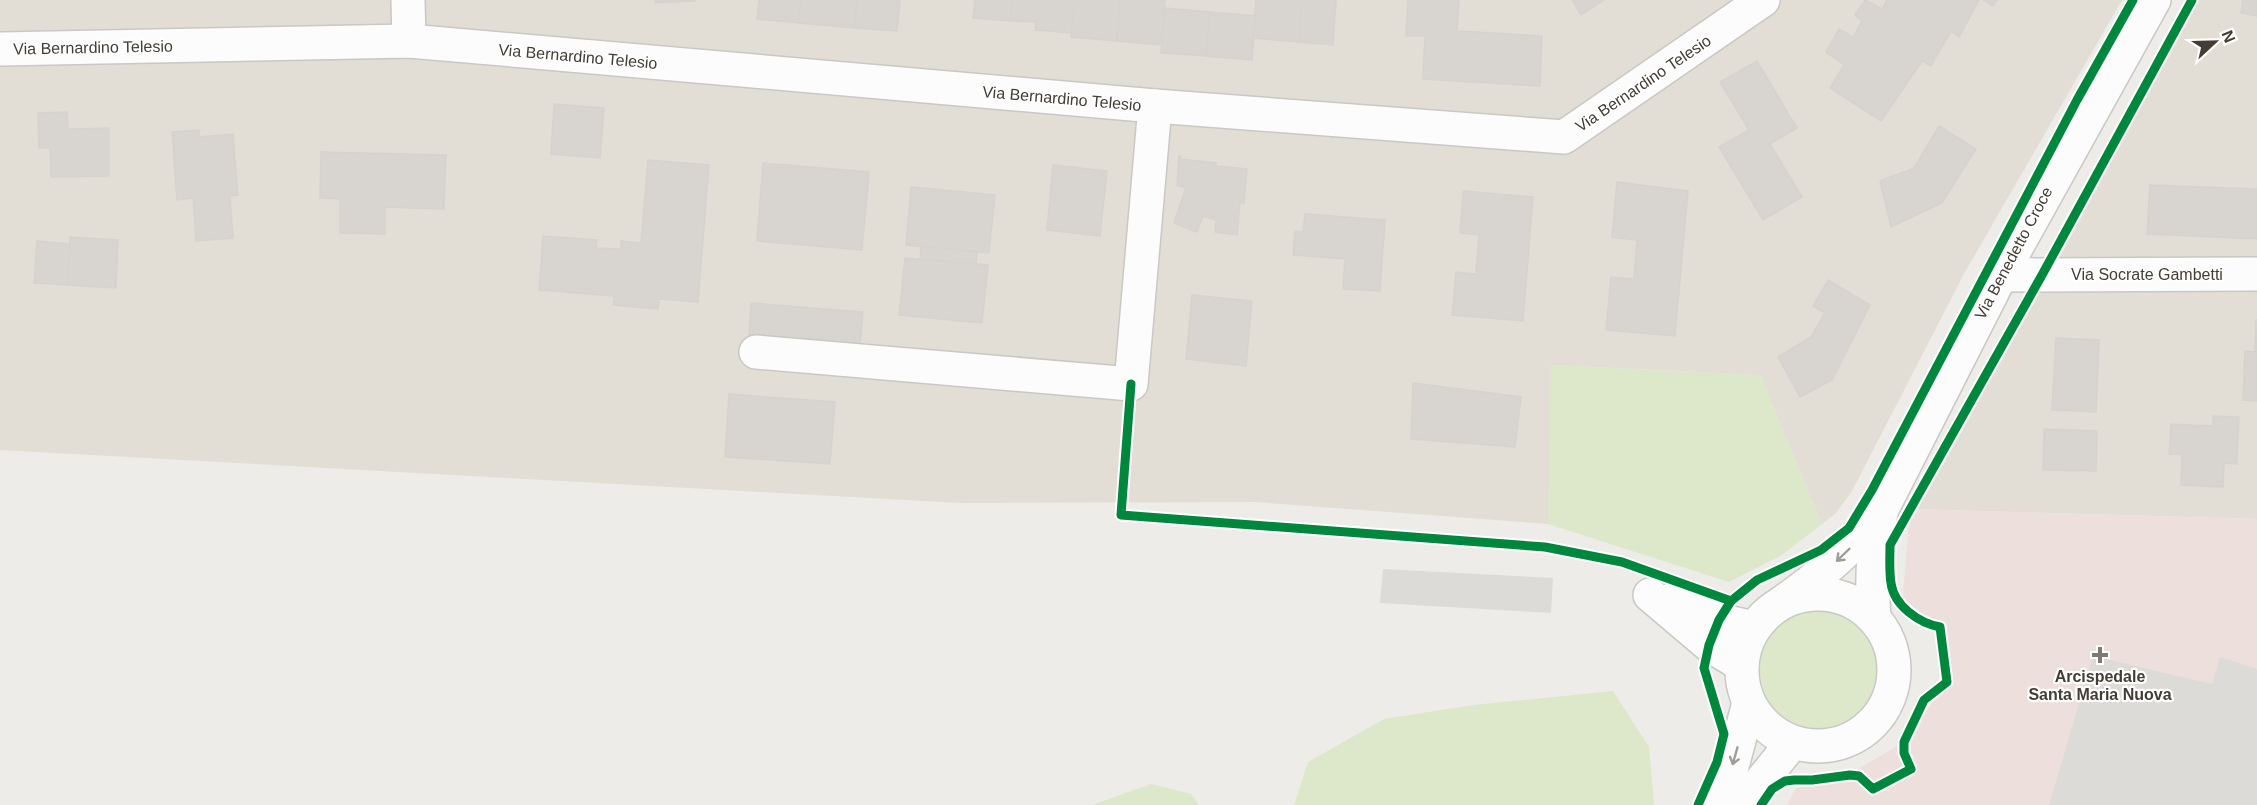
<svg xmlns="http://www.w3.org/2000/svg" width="2257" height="805" font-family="Helvetica,sans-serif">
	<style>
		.residential { fill: #e2ded5 }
		.medical { fill: #ede0dc }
		.green { fill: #dce8c9 }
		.parking { fill: #dddbd8 }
		.building { fill: #d8d5d0; stroke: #d6d3ce; stroke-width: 1.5 }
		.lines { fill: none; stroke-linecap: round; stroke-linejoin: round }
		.minor-casing { stroke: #cac8c4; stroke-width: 36 }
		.minor { stroke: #fcfcfc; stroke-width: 33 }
		.cycleway-casing { stroke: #fff; stroke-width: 13 }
		.cycleway { stroke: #00873e; stroke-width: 9 }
		.oneway { stroke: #a09c98 }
		.poi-dot { fill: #7f7a74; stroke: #fff; stroke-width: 2 }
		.labels { text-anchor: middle; stroke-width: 4.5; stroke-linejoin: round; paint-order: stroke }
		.street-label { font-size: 16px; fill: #433d35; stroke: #fff }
		.poi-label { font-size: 16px; font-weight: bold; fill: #433d35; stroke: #fff }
	</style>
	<rect width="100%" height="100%" fill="#eeece8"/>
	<g class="residential">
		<polygon points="0,0 2122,0 1965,272 1852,491 1836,513 1822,524 1760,375 1552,365 1548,524 1255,502 961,503 0,450"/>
		<polygon points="2196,0 2257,0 2257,519 1910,509"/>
	</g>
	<polygon class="medical" points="1910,509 2257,519 2257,805 1787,805 1796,788 1846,776 1904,742 1947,682 1940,627 1902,605"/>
	<g class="green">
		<polygon points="1551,365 1760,375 1822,524 1782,555 1729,582 1548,524"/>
		<circle cx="1820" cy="669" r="60"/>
		<polygon points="1613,691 1649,747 1654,805 1294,805 1308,762 1384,719 1473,705"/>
		<polygon points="1151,784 1191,794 1199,805 1092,805"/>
	</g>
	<g class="parking">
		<polygon points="1383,569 1553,578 1551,613 1380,603"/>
		<polygon points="2093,656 2212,684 2220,657 2257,669 2257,805 2049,805"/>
	</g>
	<g class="building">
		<polygon points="655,0 695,0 695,1 655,3"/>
		<polygon points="759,0 801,0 799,23 757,19"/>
		<polygon points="801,0 857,0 855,28 799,23"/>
		<polygon points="857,0 900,0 897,31 855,28"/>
		<polygon points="975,0 1012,0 1010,21 973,18"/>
		<polygon points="1012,0 1075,0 1072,33 1035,30 1036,22 1010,21"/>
		<polygon points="1075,0 1120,0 1117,41 1071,37"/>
		<polygon points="1120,0 1165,0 1162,45 1117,41"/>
		<polygon points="1256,0 1302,0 1299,42 1253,38"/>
		<polygon points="1302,0 1336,0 1333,45 1299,42"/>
		<polygon points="1408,0 1459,0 1457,31 1542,36 1540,86 1423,79 1425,36 1406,36"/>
		<polygon points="1572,0 1604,0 1581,15"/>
		<polygon points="1865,0 1882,9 1887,0 1979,0 1959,37 1951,31 1931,66 1922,61 1881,121 1830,88 1844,65 1826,52 1839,29 1853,37 1862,21 1855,15"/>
		<polygon points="1983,0 1997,0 1993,6"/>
		<polygon points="2243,0 2257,0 2257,16 2241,13"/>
		<polygon points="1165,8 1210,12 1206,56 1161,53"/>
		<polygon points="1210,12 1255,16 1252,60 1206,56"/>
		<polygon points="1757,61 1797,128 1770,144 1802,197 1763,220 1719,147 1749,130 1720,82"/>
		<polygon points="554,104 604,108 600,158 551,154"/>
		<polygon points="67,112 68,129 109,128 109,176 51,177 50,148 39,148 38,113"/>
		<polygon points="1939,126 1976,149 1942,203 1891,227 1880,181 1914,168"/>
		<polygon points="199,130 199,137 233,134 238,195 230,196 233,238 196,241 193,198 177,200 172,132"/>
		<polygon points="321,152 446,155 444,209 385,207 385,234 340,233 340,199 320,198"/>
		<polygon points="1179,156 1181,156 1180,159 1216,163 1216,166 1247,169 1244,203 1240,202 1237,235 1215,232 1216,220 1203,216 1197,232 1174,223 1186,188 1177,185"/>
		<polygon points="648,160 709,165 698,302 659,299 658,309 613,305 614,296 539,290 543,236 597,240 596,248 621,249 621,241 641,243"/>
		<polygon points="763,163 869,172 862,250 757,241"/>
		<polygon points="1053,165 1107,171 1100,236 1047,230"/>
		<polygon points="1617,182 1688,191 1675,336 1606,330 1611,277 1634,279 1637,240 1612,237"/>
		<polygon points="2150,185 2257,189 2257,239 2147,234"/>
		<polygon points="911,187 995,195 989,253 906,245"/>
		<polygon points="1463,191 1533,197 1523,321 1452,315 1456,272 1476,274 1479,235 1460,233"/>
		<polygon points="1305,214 1385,220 1380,291 1343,289 1345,259 1293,255 1295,231 1303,232"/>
		<polygon points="70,237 118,240 116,288 68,285"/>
		<polygon points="37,241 70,244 68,285 34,283"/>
		<polygon points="921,246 977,252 976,264 920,259"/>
		<polygon points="905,258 988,265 982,323 899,315"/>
		<polygon points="1828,280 1870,305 1832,380 1800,397 1778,357 1811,337 1825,313 1813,306"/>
		<polygon points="1192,295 1252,301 1246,366 1186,359"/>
		<polygon points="751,303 863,312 860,344 749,335"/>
		<polygon points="2256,319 2257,401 2243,400 2245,351 2255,352"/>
		<polygon points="2056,338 2099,340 2096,412 2052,410"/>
		<polygon points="1413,383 1521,397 1515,447 1411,439"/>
		<polygon points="729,394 835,402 830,464 725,457"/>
		<polygon points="2213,416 2239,417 2237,464 2224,463 2223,487 2181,485 2182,454 2169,454 2171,424 2213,426"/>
		<polygon points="2044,429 2097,431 2096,471 2043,470"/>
	</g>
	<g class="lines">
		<defs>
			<g id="minor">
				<polyline points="408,0 409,41"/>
				<polyline points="0,49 409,41 1155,106 1564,137 1763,0"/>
				<polyline points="2001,275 2257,274"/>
				<polyline points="756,352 1131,384 1155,106"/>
				<circle cx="1818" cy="670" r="76"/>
				<polyline points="1650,595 1709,645 1742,665"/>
				<polyline points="1667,601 1719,620 1754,628"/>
				<path d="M 1783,602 C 1821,575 1854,548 1881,511 L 2001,275 L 2154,0"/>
				<path d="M 1874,618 C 1871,582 1873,548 1881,513"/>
				<polyline points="1711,805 1730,774 1749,703"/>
				<polyline points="1742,805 1792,743"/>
			</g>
		</defs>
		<use href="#minor" class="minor-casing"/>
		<use href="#minor" class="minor"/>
		<defs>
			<g id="cycleway">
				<polyline points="1131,384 1121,515 1545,547 1622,562 1731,601"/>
				<polyline points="1698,805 1717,762 1724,734 1704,668 1709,645 1719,620 1731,601 1757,580 1821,550 1849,528 1872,490 2077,100 2133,0"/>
				<path d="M 1761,805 L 1772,789 L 1785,781 L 1794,780 L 1812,780 L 1850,775 L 1859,776 L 1873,789 L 1911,769 L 1904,753 L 1904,742 L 1924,700 L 1947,682 L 1940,627 C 1919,623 1894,606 1891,583 C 1889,570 1890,557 1890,545 L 2042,275 L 2192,0"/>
			</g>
		</defs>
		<use href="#cycleway" class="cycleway-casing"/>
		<use href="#cycleway" class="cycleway"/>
	</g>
	<defs><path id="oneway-shaft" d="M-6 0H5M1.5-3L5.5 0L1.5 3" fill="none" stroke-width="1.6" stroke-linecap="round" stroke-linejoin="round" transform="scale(1.5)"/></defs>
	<g class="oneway">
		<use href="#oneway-shaft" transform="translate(1843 555) rotate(136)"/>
		<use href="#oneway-shaft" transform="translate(1735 756) rotate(106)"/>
	</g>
	<path class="poi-dot" d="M2097 646h6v6h6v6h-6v6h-6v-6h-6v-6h6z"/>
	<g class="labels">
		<g class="street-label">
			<text transform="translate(93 47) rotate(-1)" y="6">Via Bernardino Telesio</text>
			<text transform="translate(578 56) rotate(5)" y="6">Via Bernardino Telesio</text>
			<text transform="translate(1643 83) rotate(-34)" y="6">Via Bernardino Telesio</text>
			<text transform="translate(1062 98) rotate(5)" y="6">Via Bernardino Telesio</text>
			<text transform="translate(2013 253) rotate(-62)" y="6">Via Benedetto Croce</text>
			<text x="2147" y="280">Via Socrate Gambetti</text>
		</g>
		<g class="poi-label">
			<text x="2100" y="682">Arcispedale<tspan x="2100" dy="18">Santa Maria Nuova</tspan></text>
		</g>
	</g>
	<g transform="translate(2215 42) rotate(68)" stroke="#ffffff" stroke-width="4.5" paint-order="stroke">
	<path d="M0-4.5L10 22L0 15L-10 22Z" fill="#433d35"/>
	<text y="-9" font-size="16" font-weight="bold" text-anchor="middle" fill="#433d35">N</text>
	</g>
</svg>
